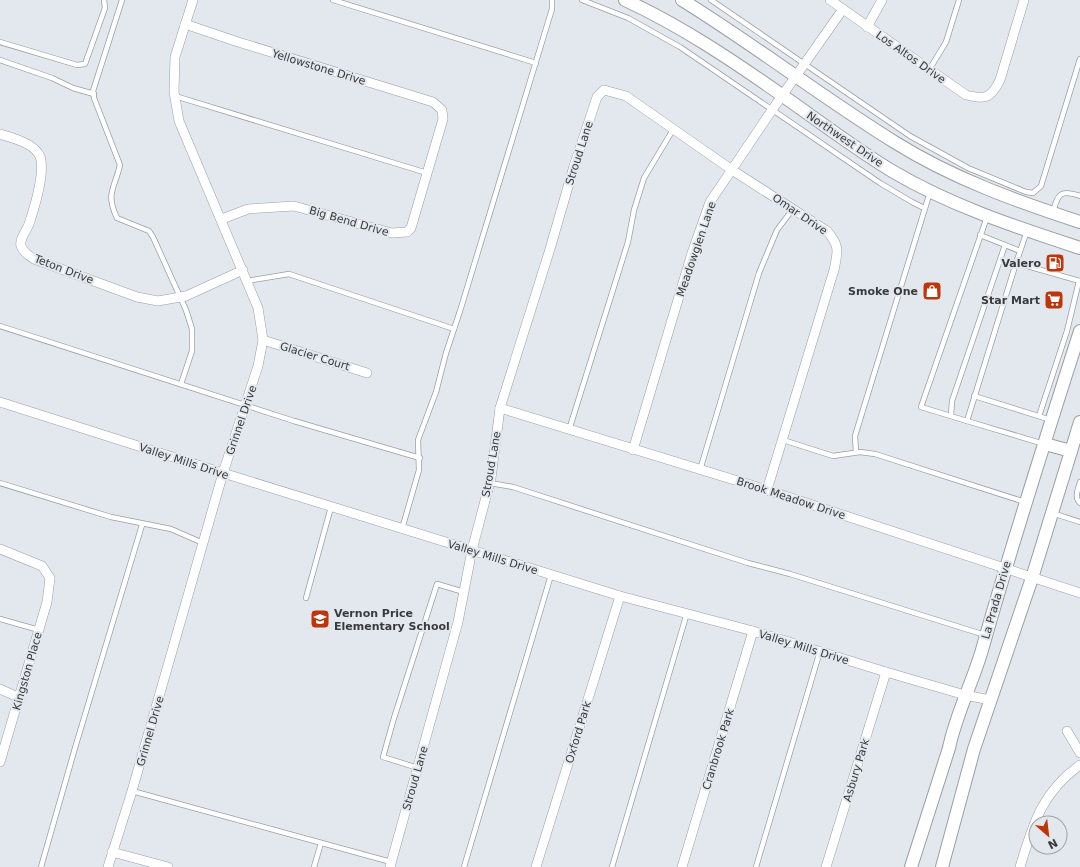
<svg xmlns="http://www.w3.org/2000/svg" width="1080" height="867" font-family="'DejaVu Sans',sans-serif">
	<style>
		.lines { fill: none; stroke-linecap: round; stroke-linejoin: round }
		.lane-casing { stroke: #9b9fa5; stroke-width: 6 }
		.street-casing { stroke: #9b9fa5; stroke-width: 10 }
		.secondary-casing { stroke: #9b9fa5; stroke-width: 14 }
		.lane { stroke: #fff; stroke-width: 4.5 }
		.street { stroke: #fff; stroke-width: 9 }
		.secondary { stroke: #fff; stroke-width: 12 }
		.labels { text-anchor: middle; stroke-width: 4; stroke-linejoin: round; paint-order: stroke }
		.street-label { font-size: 11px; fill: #383a3c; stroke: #e3e8ee }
		.poi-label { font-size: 11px; font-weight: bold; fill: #383a3c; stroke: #e3e8ee; text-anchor: end }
	</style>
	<rect width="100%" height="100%" fill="#e3e8ee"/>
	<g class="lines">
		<defs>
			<g id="lane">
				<path d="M 122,0 L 93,91 L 94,98 L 120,165 C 115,188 105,193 117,218 L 149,231 L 153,237 L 186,310 L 192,329 L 192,351 L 181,384"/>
				<polyline points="333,0 536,63"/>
				<polyline points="582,0 628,18 680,47 880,183 912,202 924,208"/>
				<polyline points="711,0 910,136 968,168 1026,192 1033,193 1041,186 1080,59"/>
				<polyline points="0,42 77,65 85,64 105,8 104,0"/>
				<polyline points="0,60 52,78 73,88 94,94"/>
				<polyline points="929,70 946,42 959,0"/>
				<polyline points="175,96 427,173"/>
				<path d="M 1053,212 C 1058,194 1060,189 1080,196"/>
				<polyline points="980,235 1020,251"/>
				<polyline points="1016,263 1027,231"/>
				<polyline points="247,281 289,274 454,329"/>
				<polyline points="0,326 294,421 420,458"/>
				<polyline points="974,396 1051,420"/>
				<polyline points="951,416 952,401 1005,245"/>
				<polyline points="1039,416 1067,331 1079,281"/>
				<polyline points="967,421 921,407 987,217"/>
				<polyline points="569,430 628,242 634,210 644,178 674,128"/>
				<polyline points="783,440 833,456 860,452 875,454 1025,502"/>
				<polyline points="1044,444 967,421 1016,263 1080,281"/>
				<polyline points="856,452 855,436 930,192"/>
				<polyline points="700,470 759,273 777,230 793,209"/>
				<path d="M 1080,482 C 1078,490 1074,497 1080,503"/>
				<polyline points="0,483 111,517 171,529 203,543"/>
				<polyline points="490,483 513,487 748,563 790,574 985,635"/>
				<polyline points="1052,513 1080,522"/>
				<polyline points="402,529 419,470 418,440 436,392 446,353 460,311 552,9 552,0"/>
				<polyline points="306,598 331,507"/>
				<polyline points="0,619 39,630"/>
				<polyline points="418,768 383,757 394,718 437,584 464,592"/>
				<polyline points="132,791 391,862"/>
				<polyline points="41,867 75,748 142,525"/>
				<polyline points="314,867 321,843"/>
				<polyline points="464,867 551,575"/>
				<polyline points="612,867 687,613"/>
				<polyline points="756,867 820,651"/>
			</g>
			<g id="street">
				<path d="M 830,0 L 966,95 C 986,100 991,98 1000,80 L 1024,0"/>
				<polyline points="185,24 235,41 433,102 442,110 443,119 411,228 407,232 392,233 294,206 248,209 222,219"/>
				<polyline points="867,27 882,0"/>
				<path d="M 0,134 C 12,138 30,142 38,153 C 48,165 34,209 29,224 C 27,230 19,239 21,246 C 23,252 29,256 34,259 L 137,297 L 158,301 L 186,296 L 243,270"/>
				<polyline points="263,340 367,373"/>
				<polyline points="0,402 223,473 620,596 753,631 886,672 965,695 990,700"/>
				<polyline points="500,408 767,490 1080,593"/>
				<polyline points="633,450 692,253 710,202 772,110 843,9"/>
				<polyline points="0,549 42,566 50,578 47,602 0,762"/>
				<polyline points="0,689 20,698"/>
				<polyline points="1067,731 1080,753"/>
				<polyline points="112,852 168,867"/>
				<polyline points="108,867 132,791 223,473 258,366 263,340 258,308 179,121 174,92 175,57 193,0"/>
				<path d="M 390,867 L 458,622 L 472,550 L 491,478 L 500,408 L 550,249 L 574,166 L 597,97 L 604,90 L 626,96 L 732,170 L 827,231 C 840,246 838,251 834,270 L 767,490"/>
				<polyline points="536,867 620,596"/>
				<polyline points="682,867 753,631"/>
				<polyline points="826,867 886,672"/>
				<path d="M 1020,867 C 1033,824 1042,792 1080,765"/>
			</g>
			<g id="secondary">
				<path d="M 625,0 C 681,26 732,60 783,96 C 819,121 854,148 892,171 C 951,206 1016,227 1080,248"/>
				<path d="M 682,0 C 755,45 823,98 896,143 C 954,179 1016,201 1080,222"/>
				<polyline points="1045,444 1071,451"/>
				<path d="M 911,867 L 949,748 C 956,714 972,684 982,650 C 1012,543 1046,437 1080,331"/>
				<polyline points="942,867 974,749 1032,578 1080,422"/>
			</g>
		</defs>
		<use href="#lane" class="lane-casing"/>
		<use href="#street" class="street-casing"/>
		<use href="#secondary" class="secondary-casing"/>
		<use href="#lane" class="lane"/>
		<use href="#street" class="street"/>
		<use href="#secondary" class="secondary"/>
	</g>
	<defs>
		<symbol id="fuel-square" viewBox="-11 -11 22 22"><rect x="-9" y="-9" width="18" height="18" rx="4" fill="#be3507" stroke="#e3e8ee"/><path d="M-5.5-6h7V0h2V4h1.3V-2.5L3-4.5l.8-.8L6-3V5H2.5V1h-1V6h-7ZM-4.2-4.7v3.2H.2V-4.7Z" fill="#fff"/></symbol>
		<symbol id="shop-square" viewBox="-11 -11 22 22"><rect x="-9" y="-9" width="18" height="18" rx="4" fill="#be3507" stroke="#e3e8ee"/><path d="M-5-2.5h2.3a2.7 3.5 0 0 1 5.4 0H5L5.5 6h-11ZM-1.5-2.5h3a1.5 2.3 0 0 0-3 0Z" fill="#fff"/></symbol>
		<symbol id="supermarket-square" viewBox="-11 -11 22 22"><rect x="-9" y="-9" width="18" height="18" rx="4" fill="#be3507" stroke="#e3e8ee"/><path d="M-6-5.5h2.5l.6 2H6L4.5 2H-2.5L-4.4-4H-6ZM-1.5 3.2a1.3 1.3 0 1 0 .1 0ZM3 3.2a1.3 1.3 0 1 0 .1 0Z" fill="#fff"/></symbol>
		<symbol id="school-square" viewBox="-11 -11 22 22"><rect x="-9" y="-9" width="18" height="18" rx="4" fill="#be3507" stroke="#e3e8ee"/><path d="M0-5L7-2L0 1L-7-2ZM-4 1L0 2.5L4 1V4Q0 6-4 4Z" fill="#fff"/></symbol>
	</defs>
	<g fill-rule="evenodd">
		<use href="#fuel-square" x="1044" y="252" width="22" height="22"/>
		<use href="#shop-square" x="921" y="280" width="22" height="22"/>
		<use href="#supermarket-square" x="1043" y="289" width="22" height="22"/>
		<use href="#school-square" x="309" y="608" width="22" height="22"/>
	</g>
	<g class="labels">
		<g class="street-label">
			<text transform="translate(911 57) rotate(35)" y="4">Los Altos Drive</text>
			<text transform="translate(319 67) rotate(17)" y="4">Yellowstone Drive</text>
			<text transform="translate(845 139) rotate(34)" y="4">Northwest Drive</text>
			<text transform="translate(579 153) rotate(-72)" y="4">Stroud Lane</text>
			<text transform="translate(800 214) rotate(34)" y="4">Omar Drive</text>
			<text transform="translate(349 221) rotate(16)" y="4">Big Bend Drive</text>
			<text transform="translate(696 249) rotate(-71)" y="4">Meadowglen Lane</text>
			<text transform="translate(64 269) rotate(21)" y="4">Teton Drive</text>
			<text transform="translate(315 356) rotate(17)" y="4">Glacier Court</text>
			<text transform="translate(241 420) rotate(-71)" y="4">Grinnel Drive</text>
			<text transform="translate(184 461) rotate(18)" y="4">Valley Mills Drive</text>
			<text transform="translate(491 464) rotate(-80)" y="4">Stroud Lane</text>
			<text transform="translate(791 498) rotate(18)" y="4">Brook Meadow Drive</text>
			<text transform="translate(493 557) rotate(17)" y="4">Valley Mills Drive</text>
			<text transform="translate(996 600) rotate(-74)" y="4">La Prada Drive</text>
			<text transform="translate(804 647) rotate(17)" y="4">Valley Mills Drive</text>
			<text transform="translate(27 671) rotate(-74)" y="4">Kingston Place</text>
			<text transform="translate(150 731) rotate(-74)" y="4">Grinnel Drive</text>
			<text transform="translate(578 732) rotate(-73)" y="4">Oxford Park</text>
			<text transform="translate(718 749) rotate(-73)" y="4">Cranbrook Park</text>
			<text transform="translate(856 770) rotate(-73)" y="4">Asbury Park</text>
			<text transform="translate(415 778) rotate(-74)" y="4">Stroud Lane</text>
		</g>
		<g class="poi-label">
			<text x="1041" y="267">Valero</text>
			<text x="918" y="295">Smoke One</text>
			<text x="1040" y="304">Star Mart</text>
			<text x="334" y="617" text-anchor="start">Vernon Price<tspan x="334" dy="13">Elementary School</tspan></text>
		</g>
	</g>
	<g transform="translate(1048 835) rotate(152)"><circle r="19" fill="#e3e8ee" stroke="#9fa2a7"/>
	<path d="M0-3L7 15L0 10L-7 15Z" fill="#be3507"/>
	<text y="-6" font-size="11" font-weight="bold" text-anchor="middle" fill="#383a3c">N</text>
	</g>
</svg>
